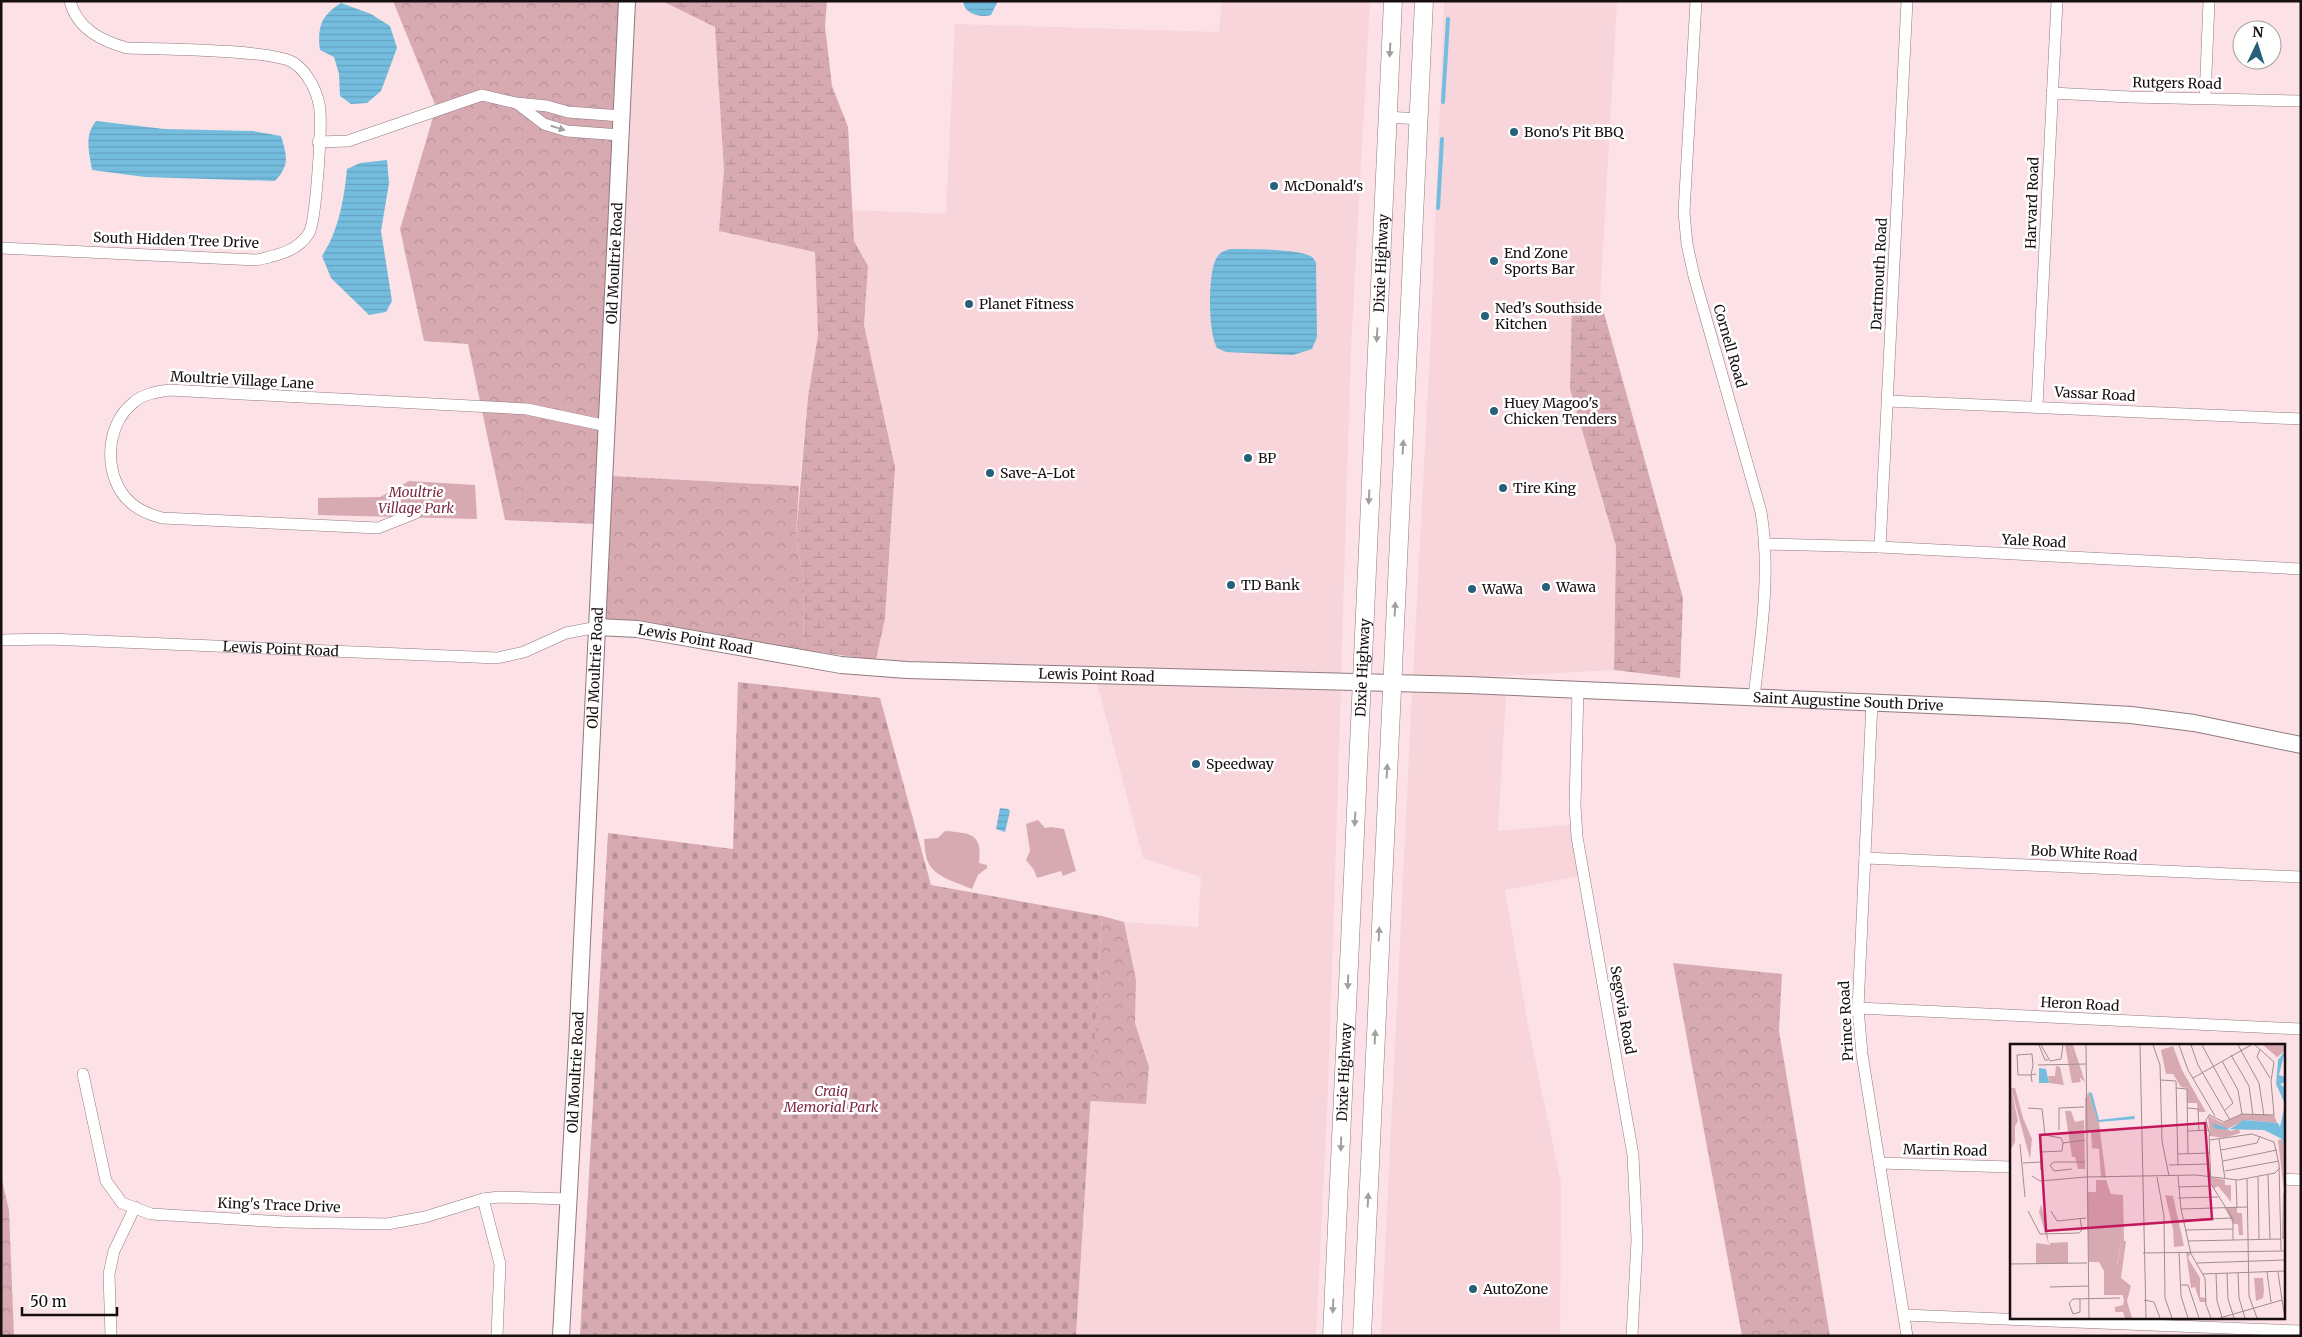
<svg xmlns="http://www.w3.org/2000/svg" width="2302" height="1337" font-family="Merriweather,serif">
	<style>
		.built { fill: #f7d5db }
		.green { fill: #d7aab2 }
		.forest { fill: url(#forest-crowns) }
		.wetland { fill: url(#wetland-marsh) }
		.cemetery { fill: url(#cemetery-stones) }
		.water { fill: url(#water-rules) }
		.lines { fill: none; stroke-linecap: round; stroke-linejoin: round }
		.stream { stroke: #74bddf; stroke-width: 4 }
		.street-casing { stroke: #90797d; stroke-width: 12 }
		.secondary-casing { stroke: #90797d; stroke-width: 18 }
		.primary-casing { stroke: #90797d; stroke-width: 19 }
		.street { stroke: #fff; stroke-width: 11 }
		.secondary { stroke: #fff; stroke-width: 16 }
		.primary { stroke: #fff; stroke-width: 18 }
		.oneway { fill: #a29f9f }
		.poi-dot { fill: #266079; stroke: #fff; stroke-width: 2 }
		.labels { text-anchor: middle; stroke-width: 5; stroke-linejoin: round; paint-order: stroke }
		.street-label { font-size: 14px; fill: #170e10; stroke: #fff }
		.poi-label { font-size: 14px; fill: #170e10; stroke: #fff; text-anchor: start }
		.park-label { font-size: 14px; font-style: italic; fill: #7d2941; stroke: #fff }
		.inset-road { fill: none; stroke: #a08d90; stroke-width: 1 }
		.view { fill: #c2185b; fill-opacity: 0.15; stroke: #c2185b; stroke-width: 2.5 }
		.inset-edge { fill: none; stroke: #170e10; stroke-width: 2.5 }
	</style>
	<defs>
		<pattern id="forest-crowns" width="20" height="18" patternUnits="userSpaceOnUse" patternTransform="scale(1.25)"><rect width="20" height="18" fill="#d7aab2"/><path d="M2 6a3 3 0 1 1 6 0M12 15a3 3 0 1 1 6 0" fill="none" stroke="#b89198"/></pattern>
		<pattern id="wetland-marsh" width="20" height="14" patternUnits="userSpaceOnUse" patternTransform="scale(1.25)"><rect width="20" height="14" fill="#d7aab2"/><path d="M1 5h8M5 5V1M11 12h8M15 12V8" fill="none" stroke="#b89198"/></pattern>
		<pattern id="cemetery-stones" width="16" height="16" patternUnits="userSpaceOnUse" patternTransform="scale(1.25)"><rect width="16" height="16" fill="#d7aab2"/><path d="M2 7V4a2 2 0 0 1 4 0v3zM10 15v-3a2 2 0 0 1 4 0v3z" fill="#b89198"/></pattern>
		<pattern id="water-rules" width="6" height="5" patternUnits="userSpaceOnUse" patternTransform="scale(1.25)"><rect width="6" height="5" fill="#74bddf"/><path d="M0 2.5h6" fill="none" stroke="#64a1be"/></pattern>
	</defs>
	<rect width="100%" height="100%" fill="#fce2e6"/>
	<g class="built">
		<polygon points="633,1 662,1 715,26 724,170 719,231 815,252 818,335 808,397 799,486 611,476"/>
		<polygon points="1222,1 1370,1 1351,347 1341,675 876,660 885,618 895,467 864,325 868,266 854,241 852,210 946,214 955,24 1219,32"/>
		<polygon points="1444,1 1617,1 1600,302 1572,302 1570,389 1616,546 1614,670 1468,678 1413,677 1431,331"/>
		<polygon points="1097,683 1341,690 1328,1092 1316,1336 1076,1336 1090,1101 1146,1104 1149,1067 1135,1023 1136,980 1124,922 1198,927 1201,877 1143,858"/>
		<polygon points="1412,692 1506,694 1498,831 1578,824 1584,875 1505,890 1529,1030 1561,1183 1560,1336 1381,1336"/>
	</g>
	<g class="green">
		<polygon points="409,481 475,485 477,519 318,515 318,498 380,497"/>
		<polygon points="1038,820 1045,828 1051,827 1064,829 1076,871 1063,876 1061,871 1037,878 1034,870 1026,860 1030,851 1026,824"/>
		<path d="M 945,831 C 970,833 983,833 979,863 L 987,865 L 987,868 L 978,875 L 972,889 C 958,883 934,877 928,862 C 925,856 925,846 924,839 L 938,838 Z"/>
	</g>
	<g class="forest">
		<polygon points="393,1 620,1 595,524 505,520 468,344 424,341 400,229 436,107"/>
		<polygon points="611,476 799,486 796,536 804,583 803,650 604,620"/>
		<polygon points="1102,916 1124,922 1136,980 1135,1023 1149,1067 1146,1104 1090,1101"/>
		<polygon points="1673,963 1782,974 1779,1031 1830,1336 1742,1336"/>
		<polygon points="1,1176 9,1210 14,1336 1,1336"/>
	</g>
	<g class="wetland">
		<polygon points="662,1 827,1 825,26 832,86 848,127 854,241 868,266 864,325 895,467 885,618 876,660 803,650 804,583 796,536 808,397 818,335 815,252 719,231 724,170 715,27"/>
		<polygon points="1572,302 1601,302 1683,598 1680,678 1614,670 1616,546 1570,389"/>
	</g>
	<polygon class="cemetery" points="738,682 880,698 931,885 1102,916 1076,1336 580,1336 608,833 733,849"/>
	<g class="water">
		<path d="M 963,1 L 998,1 L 991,15 C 980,18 964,14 963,1 Z"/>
		<path d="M 341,3 L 371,14 L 390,26 L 397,48 L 381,91 L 367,103 L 351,104 L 340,96 L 339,74 L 334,57 L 320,50 C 317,26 322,15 341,3 Z"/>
		<path d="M 96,121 L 164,129 L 253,131 L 281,136 C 287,156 290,165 275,181 L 145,177 L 92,170 C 89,152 84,136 96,121 Z"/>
		<path d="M 387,160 L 389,183 L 381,231 L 392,301 L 386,312 L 369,315 L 331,278 L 322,256 C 339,230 344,199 347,169 L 360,163 Z"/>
		<path d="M 1230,249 C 1247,249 1293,249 1308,255 C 1313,257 1314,259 1316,263 L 1317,337 L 1312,349 L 1293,355 L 1226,352 L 1217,348 C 1208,332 1208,278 1215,261 C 1218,254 1222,251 1230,249 Z"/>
		<polygon points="1000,808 1008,809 1010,811 1005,832 996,829"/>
	</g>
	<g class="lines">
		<g class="stream">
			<polyline points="1443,102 1448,19"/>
			<polyline points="1438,208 1442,139"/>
		</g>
		<defs>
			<g id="street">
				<path d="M 1696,1 L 1684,212 L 1687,244 L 1694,276 L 1761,512 C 1771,573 1761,636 1754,697"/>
				<polyline points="2052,93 2130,97 2301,101"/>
				<polyline points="2205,98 2209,1"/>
				<polyline points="518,104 544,124 567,131 620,135"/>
				<polyline points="1387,117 1419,119"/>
				<polyline points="318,142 348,141 482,95 516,103 547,106 568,112 621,116"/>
				<path d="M 1,248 L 257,260 C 277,255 297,252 309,233 C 316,221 323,119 319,104 C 316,89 307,72 294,63 C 274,49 158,49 127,48 C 102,41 77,29 70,1"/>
				<polyline points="1888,401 2301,419"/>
				<polyline points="2037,406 2057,1"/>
				<path d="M 416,513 L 378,528 L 162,518 C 151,515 140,511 131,503 C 103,479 104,426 133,403 C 143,394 156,392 169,390 L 527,409 L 607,426"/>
				<polyline points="1765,544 1880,547 2301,569"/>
				<polyline points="1880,547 1907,1"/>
				<path id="s1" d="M 1,640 L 49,639 L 497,658 L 524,652 L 566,633 L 598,627"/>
				<polyline points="1578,689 1575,805 1577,837 1633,1155 1637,1240 1632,1336"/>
				<polyline points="1872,702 1858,1008 1862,1054 1907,1336"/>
				<polyline points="1865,858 2301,877"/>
				<polyline points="1858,1008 2301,1029"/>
				<polyline points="83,1074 106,1181 122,1203 151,1214 285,1222 387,1224 425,1217 483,1199 499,1197 569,1199"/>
				<polyline points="1879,1163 2011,1167"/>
				<polyline points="2283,1179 2301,1180"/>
				<polyline points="483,1199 500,1264 497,1336"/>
				<polyline points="1904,1315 2301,1331"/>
				<polyline points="111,1336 109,1274 114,1251 135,1207"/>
			</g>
			<g id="secondary">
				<path id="s2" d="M 598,627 L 637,629 L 841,665 L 907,670 L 1468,685 L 2045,710 L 2131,715 L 2194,723 L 2301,745"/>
				<path id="s3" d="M 561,1336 L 577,1046 L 627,1"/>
			</g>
			<g id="primary">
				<path id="s4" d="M 1332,1336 L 1393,1"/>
				<polyline points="1362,1336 1424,1"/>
			</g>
		</defs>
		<use href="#street" class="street-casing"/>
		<use href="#secondary" class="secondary-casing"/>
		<use href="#primary" class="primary-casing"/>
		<use href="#street" class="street"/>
		<use href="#secondary" class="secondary"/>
		<use href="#primary" class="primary"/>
	</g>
	<defs><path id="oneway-solid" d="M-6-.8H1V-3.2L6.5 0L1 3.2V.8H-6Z" transform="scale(1.25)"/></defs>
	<g class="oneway">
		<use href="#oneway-solid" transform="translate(1390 50) rotate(93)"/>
		<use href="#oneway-solid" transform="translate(558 128) rotate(17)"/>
		<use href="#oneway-solid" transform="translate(1377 335) rotate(93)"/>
		<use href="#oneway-solid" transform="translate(1403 447) rotate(-87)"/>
		<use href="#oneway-solid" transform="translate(1369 497) rotate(93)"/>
		<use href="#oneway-solid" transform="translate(1395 609) rotate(-87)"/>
		<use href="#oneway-solid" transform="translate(1387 771) rotate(-87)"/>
		<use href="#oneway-solid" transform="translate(1355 819) rotate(93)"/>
		<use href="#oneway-solid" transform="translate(1379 934) rotate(-87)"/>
		<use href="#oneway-solid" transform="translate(1348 982) rotate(92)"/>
		<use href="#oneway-solid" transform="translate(1375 1037) rotate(-87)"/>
		<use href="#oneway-solid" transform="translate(1341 1144) rotate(92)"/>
		<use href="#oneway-solid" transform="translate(1368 1200) rotate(-87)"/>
		<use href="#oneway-solid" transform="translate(1333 1306) rotate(93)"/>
	</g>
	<g class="poi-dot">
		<circle cx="1514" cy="132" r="5"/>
		<circle cx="1274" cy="186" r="5"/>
		<circle cx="1494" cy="261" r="5"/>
		<circle cx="969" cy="304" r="5"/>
		<circle cx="1485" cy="316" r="5"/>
		<circle cx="1494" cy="411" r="5"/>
		<circle cx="1248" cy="458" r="5"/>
		<circle cx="990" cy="473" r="5"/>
		<circle cx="1503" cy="488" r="5"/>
		<circle cx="1231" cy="585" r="5"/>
		<circle cx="1546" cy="587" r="5"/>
		<circle cx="1472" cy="589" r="5"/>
		<circle cx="1196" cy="764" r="5"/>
		<circle cx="1473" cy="1289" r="5"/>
	</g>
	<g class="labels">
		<g class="street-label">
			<text transform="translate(2177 83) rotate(1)" y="5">Rutgers Road</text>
			<text transform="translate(2032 203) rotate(-88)" y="5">Harvard Road</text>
			<text transform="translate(176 240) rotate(2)" y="5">South Hidden Tree Drive</text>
			<text dy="5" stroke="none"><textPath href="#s3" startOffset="1074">Old Moultrie Road</textPath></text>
			<text dy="5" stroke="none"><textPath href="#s4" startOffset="1074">Dixie Highway</textPath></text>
			<text transform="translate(1879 274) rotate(-87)" y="5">Dartmouth Road</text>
			<text transform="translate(1730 346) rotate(74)" y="5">Cornell Road</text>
			<text transform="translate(242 380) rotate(3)" y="5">Moultrie Village Lane</text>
			<text transform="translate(2095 394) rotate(3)" y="5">Vassar Road</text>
			<text transform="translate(2034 541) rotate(3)" y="5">Yale Road</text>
			<text dy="5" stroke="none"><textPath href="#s2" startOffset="98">Lewis Point Road</textPath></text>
			<text dy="5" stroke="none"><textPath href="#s1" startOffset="280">Lewis Point Road</textPath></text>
			<text dy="5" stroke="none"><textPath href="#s4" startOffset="669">Dixie Highway</textPath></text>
			<text dy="5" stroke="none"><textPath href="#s3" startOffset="669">Old Moultrie Road</textPath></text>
			<text dy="5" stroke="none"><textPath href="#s2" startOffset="502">Lewis Point Road</textPath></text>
			<text dy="5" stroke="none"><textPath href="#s2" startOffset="1254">Saint Augustine South Drive</textPath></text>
			<text transform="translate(2084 853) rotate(3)" y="5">Bob White Road</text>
			<text transform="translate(2080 1004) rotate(3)" y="5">Heron Road</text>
			<text transform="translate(1623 1010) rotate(80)" y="5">Segovia Road</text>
			<text transform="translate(1846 1021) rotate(-93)" y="5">Prince Road</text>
			<text dy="5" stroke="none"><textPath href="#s3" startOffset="264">Old Moultrie Road</textPath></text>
			<text dy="5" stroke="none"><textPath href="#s4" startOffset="264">Dixie Highway</textPath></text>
			<text transform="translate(1945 1150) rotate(1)" y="5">Martin Road</text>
			<text transform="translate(279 1205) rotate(2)" y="5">King's Trace Drive</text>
		</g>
		<g class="poi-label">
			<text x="1524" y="137">Bono's Pit BBQ</text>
			<text x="1284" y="191">McDonald's</text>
			<text x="1504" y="258">End Zone<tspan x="1504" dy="16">Sports Bar</tspan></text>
			<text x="979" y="309">Planet Fitness</text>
			<text x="1495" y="313">Ned's Southside<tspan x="1495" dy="16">Kitchen</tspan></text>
			<text x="1504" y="408">Huey Magoo's<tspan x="1504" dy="16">Chicken Tenders</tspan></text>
			<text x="1258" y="463">BP</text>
			<text x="1000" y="478">Save-A-Lot</text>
			<text x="1513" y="493">Tire King</text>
			<text x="1241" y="590">TD Bank</text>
			<text x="1556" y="592">Wawa</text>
			<text x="1482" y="594">WaWa</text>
			<text x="1206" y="769">Speedway</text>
			<text x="1483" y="1294">AutoZone</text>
		</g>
		<g class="park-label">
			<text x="416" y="497">Moultrie<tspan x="416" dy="16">Village Park</tspan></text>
			<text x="831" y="1096">Craig<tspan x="831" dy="16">Memorial Park</tspan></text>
		</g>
	</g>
	<g transform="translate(2010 1044)">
		<rect width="275" height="275" fill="#fce2e6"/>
		<path d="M 232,70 L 264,71 L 267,79 L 236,76 L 217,85 L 205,80 L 221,87 L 229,85 L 230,89 L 214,94 L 200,92 L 198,72 L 213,79 ZM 273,148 L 275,154 L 275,195 L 272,195 ZM 227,163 L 227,169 L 232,169 L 233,191 L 229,191 L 228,180 L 223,180 L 215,164 ZM 58,198 L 58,219 L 26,219 L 26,199 L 40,201 L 40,199 Z" fill="#d7aab2"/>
		<path d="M 55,1 L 59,1 L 71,38 L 62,39 ZM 163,2 L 172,26 L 196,68 L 188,68 L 187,59 L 177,59 L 177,44 L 171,43 L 163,30 L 156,30 L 151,6 ZM 46,22 L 50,23 L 54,41 L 39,39 L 38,32 L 45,32 ZM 1,44 L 8,77 L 5,82 L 5,98 L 1,105 ZM 55,67 L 61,67 L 65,78 L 74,76 L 75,125 L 68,125 L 65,113 L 62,113 ZM 201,133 L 215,136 L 215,141 L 221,141 L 221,158 L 208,142 L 203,145 ZM 155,151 L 163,152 L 174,202 L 164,203 L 163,185 ZM 31,160 L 36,178 L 39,202 L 29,168 ZM 78,197 L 111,197 L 107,220 L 113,251 L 94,251 L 94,227 L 89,218 L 79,218 ZM 176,208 L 181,208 L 178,214 L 190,234 L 190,253 L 196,254 L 196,258 L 190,258 L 185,243 L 181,244 ZM 244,234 L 253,234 L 254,247 L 253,254 L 246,257 Z" fill="#d7aab2"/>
		<path d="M 59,1 L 63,1 L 75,38 L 69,33 ZM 253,1 L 275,1 L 275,7 L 267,13 ZM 1,44 L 5,44 L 13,74 L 22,95 L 20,115 ZM 79,48 L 89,79 L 96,134 L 91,133 L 89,105 L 82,104 L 81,89 L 75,86 L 75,54 ZM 272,95 L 275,107 L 274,147 L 268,96 ZM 111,197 L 116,197 L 111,234 L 121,242 L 117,257 L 122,274 L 115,274 L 113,268 L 105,268 L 105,263 L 113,261 L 114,256 L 106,228 Z" fill="#d7aab2"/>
		<path d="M 86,136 L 96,136 L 101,150 L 113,151 L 114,197 L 78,197 L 77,148 L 86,148 Z" fill="#d7aab2"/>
		<path d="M 275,7 L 269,31 L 275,33 L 275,38 L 270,40 L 275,44 L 275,107 L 272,95 L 254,86 L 206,85 L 202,79 L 220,85 L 234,76 L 268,79 L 270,83 L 275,60 L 266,40 L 268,16 ZM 29,24 L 36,25 L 39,39 L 29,39 ZM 79,48 L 82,49 L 89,76 L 124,72 L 125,75 L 88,78 Z" fill="#74bddf"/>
		<path class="inset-road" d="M 29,1 L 35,16 L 38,16M 31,1 L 40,17 L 51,15 L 53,1M 76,1 L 79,274M 130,1 L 136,274M 143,1 L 150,21 L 152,97 L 159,132M 169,1 L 178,26 L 205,72M 181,1 L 188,21 L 220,76M 192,1 L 223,59 L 214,67M 228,1 L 249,39 L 254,72M 250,5 L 247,13 L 260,34M 221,11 L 239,42 L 243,71M 212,17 L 228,46 L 232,70M 28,21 L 76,20M 183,34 L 241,1M 151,36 L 166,37 L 168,121M 22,38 L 21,31 L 23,21 L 22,10 L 7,11 L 8,31 L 21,31 L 26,30M 166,44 L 177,45 L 178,110M 18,64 L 32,65 L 35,91 L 51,94 L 53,99M 177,64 L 188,65 L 189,87M 199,71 L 214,78 L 232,70 L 264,71 L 261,37 L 264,18 L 245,1M 49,86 L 49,64 L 74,63M 178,87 L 198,86M 199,91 L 201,140 L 223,175 L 223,196M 200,92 L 196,76 L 200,70M 209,95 L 215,135M 200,96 L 242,90 L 264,98 L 269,120 L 271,206M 53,99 L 75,96M 10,100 L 15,153M 30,102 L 31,126M 211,106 L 247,99 L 250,92M 31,108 L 52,107 L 53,99M 167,110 L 200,109M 213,117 L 267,106M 13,119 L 31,118M 159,121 L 200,120M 62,125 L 44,127 L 40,121 L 44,118 L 75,118M 215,127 L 269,117M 258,131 L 260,195M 22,132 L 30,137 L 76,133 L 186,131 L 228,136 L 265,129 L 270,124M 168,132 L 171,165 L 181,210 L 195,234 L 196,261 L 201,274M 147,133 L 154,172 L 155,254 L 162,274M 248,133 L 249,196M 237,135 L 239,252 L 247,274M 226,136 L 227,163M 168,143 L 201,142M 168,154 L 208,153M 171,165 L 237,163M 18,167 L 30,190 L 69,189 L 72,186 L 70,174M 41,167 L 47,177 L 76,174M 173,176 L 222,174M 176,186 L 223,185M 178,197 L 271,195M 169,208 L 171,252 L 178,274M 133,209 L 275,207M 187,219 L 275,216M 0,220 L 77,219M 257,228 L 261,258M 268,228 L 272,256M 206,229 L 207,257 L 212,273M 217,229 L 218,255 L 224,274M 228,229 L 229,254 L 235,274M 193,230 L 275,227M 170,241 L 178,241 L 189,274M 40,243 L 78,242M 70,255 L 70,268 L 63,270 L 59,259 L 63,255 L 110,254M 134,256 L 144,258 L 150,274M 210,274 L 272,256 L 275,274"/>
		<path class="view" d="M 195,79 L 202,175 L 36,187 L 30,91 Z"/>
		<rect width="275" height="275" class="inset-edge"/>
	</g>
	<rect width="2302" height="1337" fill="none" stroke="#170e10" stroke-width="5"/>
	<g transform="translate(2257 45) rotate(4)"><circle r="24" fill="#ffffff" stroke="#a29f9f"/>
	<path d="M0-4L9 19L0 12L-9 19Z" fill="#266079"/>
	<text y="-8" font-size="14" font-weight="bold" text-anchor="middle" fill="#170e10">N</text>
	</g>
	<path d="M22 1307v8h95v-8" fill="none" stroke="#170e10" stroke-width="2.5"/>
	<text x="30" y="1307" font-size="15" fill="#170e10" stroke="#ffffff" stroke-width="4" paint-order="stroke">50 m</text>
</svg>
